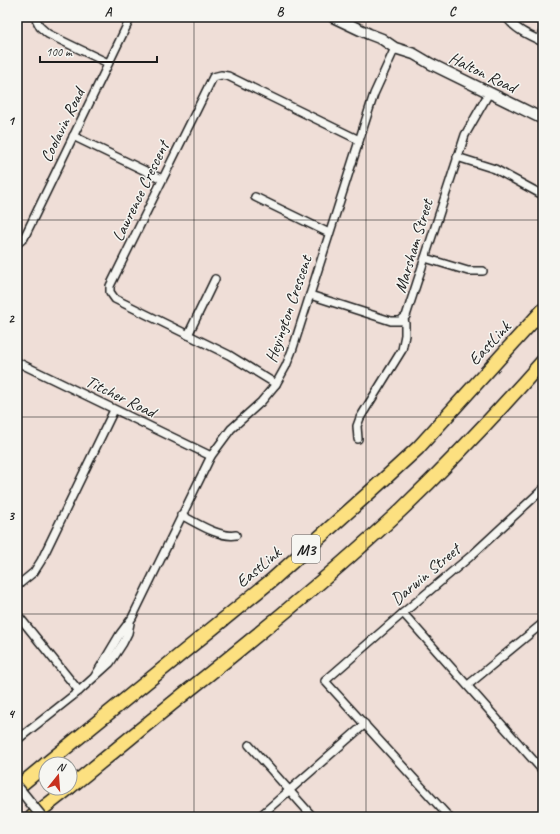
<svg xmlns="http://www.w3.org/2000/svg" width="560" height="834" font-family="Caveat,sans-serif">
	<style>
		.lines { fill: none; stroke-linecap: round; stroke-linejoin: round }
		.minor-casing { stroke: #1c1c1c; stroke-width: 10 }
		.secondary-casing { stroke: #1c1c1c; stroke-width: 13 }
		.motorway-casing { stroke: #1c1c1c; stroke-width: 16 }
		.minor { stroke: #f6f6f2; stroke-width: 7 }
		.secondary { stroke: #f6f6f2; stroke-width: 10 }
		.motorway { stroke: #fce080; stroke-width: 13 }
		.tertiary-bridge-casing { stroke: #1c1c1c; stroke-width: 12; stroke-linecap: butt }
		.tertiary-bridge { stroke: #f6f6f2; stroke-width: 9 }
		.grid { fill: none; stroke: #1c1c1c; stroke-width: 1; stroke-opacity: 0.55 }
		.labels { text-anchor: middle; stroke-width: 3; stroke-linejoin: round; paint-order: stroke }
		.shield { fill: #f6f6f2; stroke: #5d5d5c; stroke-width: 1 }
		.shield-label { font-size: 16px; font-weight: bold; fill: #1c1c1c }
		.street-label { font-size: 17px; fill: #1c1c1c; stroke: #f6f6f2 }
		.neatline { fill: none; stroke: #1c1c1c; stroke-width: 1.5 }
		.grid-label { font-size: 13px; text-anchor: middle; font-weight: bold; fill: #1c1c1c }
	</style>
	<rect width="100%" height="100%" fill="#efded7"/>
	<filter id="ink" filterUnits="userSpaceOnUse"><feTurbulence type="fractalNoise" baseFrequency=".025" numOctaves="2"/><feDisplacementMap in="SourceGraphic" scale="8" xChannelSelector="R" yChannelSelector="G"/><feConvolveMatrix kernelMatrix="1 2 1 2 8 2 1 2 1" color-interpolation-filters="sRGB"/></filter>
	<g filter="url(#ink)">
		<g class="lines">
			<defs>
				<g id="minor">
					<polyline points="35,17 40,27 48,34 108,63"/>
					<path d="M 506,17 C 516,30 528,35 543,42"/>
					<polyline points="539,40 543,32"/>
					<polyline points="73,136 162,179"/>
					<polyline points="457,157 495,169 539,193"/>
					<polyline points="255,197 329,233"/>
					<polyline points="17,244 24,238 131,17"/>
					<polyline points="425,258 468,271 483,271"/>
					<polyline points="310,295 391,321 400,321 406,316 465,135 489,93"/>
					<polyline points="188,335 215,279"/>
					<polyline points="17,362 211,456"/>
					<polyline points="276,384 229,355 115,299 110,292 110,286 213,77 221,75 228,76 359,140"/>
					<polyline points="358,439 357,426 360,418 402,350 405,335 405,324 404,319"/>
					<path d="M 181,515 C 197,523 219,538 236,535"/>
					<polyline points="17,586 34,572 41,561 114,410"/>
					<polyline points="403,613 543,771"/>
					<polyline points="17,614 79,691"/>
					<polyline points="95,676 120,634 132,618 211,456 231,429 261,402 276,384 286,366 293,348 374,94 395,48"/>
					<polyline points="468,685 543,623"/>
					<polyline points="17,740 79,691 110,663 123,643 128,633 130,623"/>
					<polyline points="249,745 313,817"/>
					<polyline points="259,817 365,724"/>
					<polyline points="449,817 325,681 403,613 472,555 543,489"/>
				</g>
				<polyline id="secondary" points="333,17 369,34 382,39 395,48 414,54 431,64 543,119"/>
				<g id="motorway">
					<polyline points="46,764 272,580 370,492 418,448 543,310"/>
					<path d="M 70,787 C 110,755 149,722 189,690 C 262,632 334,573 402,509 C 451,462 498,412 543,361"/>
					<polyline points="17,788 46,764"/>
					<polyline points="32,817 69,788"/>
				</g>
			</defs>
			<use href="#minor" class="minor-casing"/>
			<use href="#secondary" class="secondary-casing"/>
			<use href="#motorway" class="motorway-casing"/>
			<use href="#minor" class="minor"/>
			<use href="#secondary" class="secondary"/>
			<use href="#motorway" class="motorway"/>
			<defs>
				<polyline id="tertiary-bridge" points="17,786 42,817"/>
			</defs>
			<use href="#tertiary-bridge" class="tertiary-bridge-casing"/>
			<use href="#tertiary-bridge" class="tertiary-bridge"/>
		</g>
	</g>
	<path class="grid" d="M 194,17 L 194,817M 366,17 L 366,817M 17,220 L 543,220M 17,417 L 543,417M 17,614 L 543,614"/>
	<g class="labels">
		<rect class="shield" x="292" y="535" width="28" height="28" rx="3"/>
		<g class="shield-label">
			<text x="306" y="555">M3</text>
		</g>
		<g class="street-label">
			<text transform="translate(483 72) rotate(26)" y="6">Halton Road</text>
			<text transform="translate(62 125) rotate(-64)" y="6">Coolavin Road</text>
			<text transform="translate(140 191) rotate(-64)" y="6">Lawrence Crescent</text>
			<text transform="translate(413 246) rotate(-73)" y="6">Marsham Street</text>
			<text transform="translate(288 309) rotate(-71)" y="6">Heyington Crescent</text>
			<text transform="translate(489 343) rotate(-47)" y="6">EastLink</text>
			<text transform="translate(121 396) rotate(26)" y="6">Titcher Road</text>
			<text transform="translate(258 567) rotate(-40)" y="6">EastLink</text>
			<text transform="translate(425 574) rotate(-40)" y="6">Darwin Street</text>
		</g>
	</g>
	<rect width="560" height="834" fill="none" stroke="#f6f6f2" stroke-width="44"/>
	<g transform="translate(58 776) rotate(17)"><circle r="19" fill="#f6f6f2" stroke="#9f9f9c"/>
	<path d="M0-3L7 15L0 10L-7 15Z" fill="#c8321e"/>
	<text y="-6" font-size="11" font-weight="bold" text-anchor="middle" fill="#1c1c1c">N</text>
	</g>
	<path d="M40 56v6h117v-6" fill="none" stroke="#1c1c1c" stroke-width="2"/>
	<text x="46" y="56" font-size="12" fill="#1c1c1c" stroke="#f6f6f2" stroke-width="3" paint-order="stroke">100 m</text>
	<rect x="22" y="22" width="516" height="790" class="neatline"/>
	<g class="grid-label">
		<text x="108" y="16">A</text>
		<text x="280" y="16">B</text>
		<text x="452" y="16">C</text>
		<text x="11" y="125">1</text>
		<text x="11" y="323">2</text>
		<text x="11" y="520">3</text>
		<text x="11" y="718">4</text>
	</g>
</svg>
